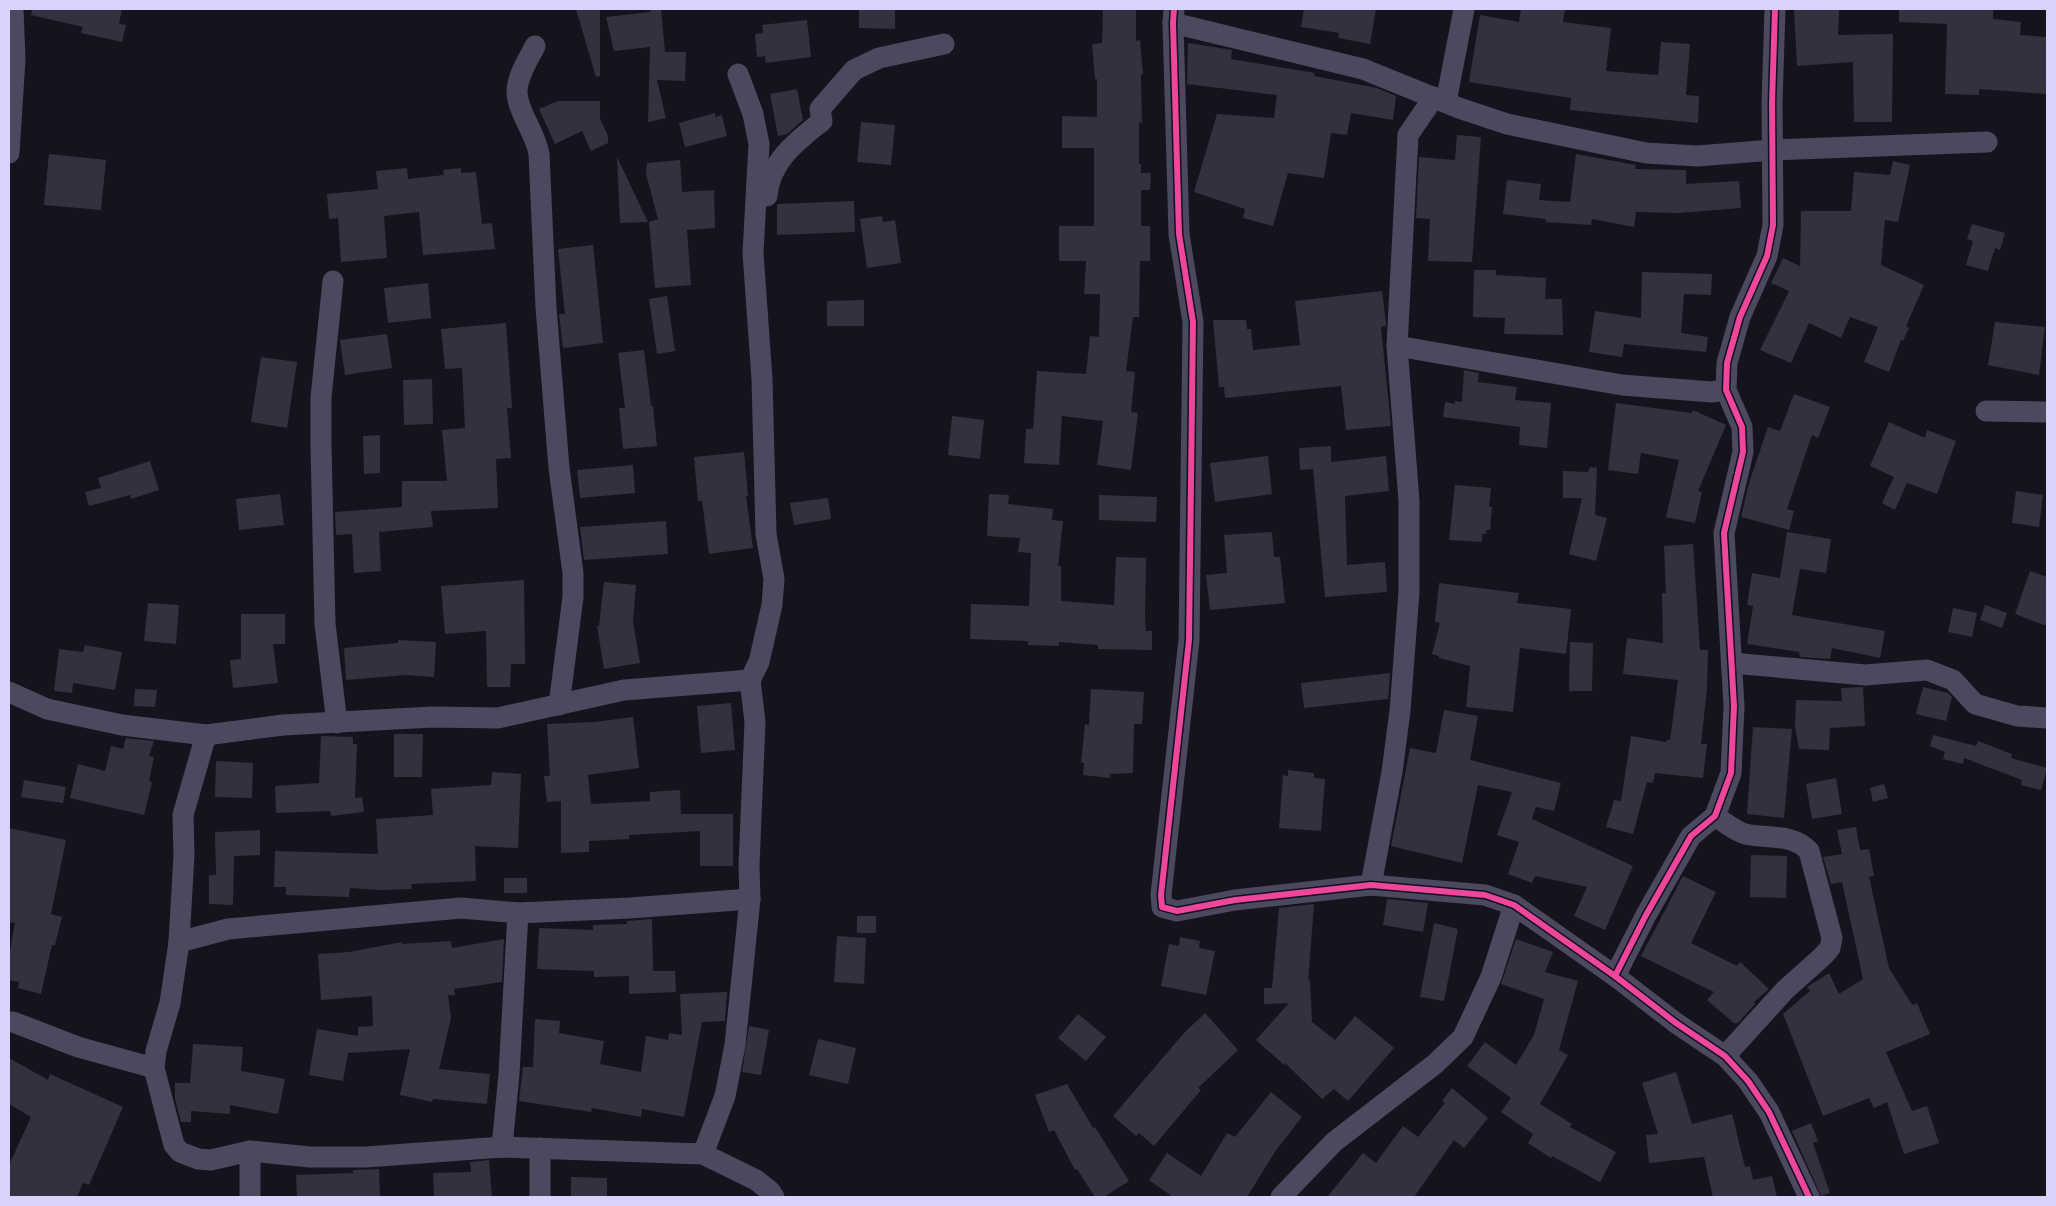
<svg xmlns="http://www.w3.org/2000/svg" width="2056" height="1206" font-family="Karla,sans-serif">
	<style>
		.building { fill: #33313f }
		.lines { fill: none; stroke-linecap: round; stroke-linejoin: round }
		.street { stroke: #4b495d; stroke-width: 21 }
		.cycleway-casing { stroke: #130f21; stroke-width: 9 }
		.cycleway { stroke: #ed469a; stroke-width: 6 }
	</style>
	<rect width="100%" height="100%" fill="#15131d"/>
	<g class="building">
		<polygon points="32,9 122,9 119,24 126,25 122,42 81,33 83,27 31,15"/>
		<polygon points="576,9 600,9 600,76 596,77"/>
		<polygon points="651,9 661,9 665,52 686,52 685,81 657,80 666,118 648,122 650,47 614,51 606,17 650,12"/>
		<polygon points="859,9 895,9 895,29 859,28"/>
		<polygon points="1103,9 1136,9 1136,41 1140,40 1143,74 1141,75 1142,123 1139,122 1139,164 1141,164 1141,173 1151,173 1150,190 1141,190 1141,226 1150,226 1150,261 1140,261 1139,317 1133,317 1126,371 1135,372 1131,412 1138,413 1131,470 1097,465 1103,421 1062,416 1059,465 1024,463 1026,429 1033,429 1037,371 1086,374 1090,336 1099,337 1100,294 1084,294 1086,261 1059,261 1059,226 1094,226 1094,148 1062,148 1062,116 1097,117 1097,79 1095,79 1092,44 1102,43"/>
		<polygon points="1304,9 1376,9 1370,44 1338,38 1339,33 1301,27"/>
		<polygon points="1521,9 1565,9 1563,22 1611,28 1606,71 1658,75 1661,42 1690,44 1686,95 1699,96 1698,123 1570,110 1571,98 1469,82 1480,15 1519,22"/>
		<polygon points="1794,9 1839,9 1838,35 1893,34 1892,122 1854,122 1853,62 1797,66"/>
		<polygon points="1899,9 1993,9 1993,19 2021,22 2020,35 2047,37 2047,94 1979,89 1979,95 1945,94 1947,24 1899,22"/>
		<polygon points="807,20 811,57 766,63 765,56 757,57 755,34 763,33 762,25"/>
		<polygon points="1188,43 1232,50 1231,59 1315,73 1314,76 1377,88 1396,96 1393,120 1351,113 1347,135 1331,133 1324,178 1288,173 1273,226 1243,218 1245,209 1194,192 1217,114 1274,118 1277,95 1187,84"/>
		<polygon points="797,89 803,120 787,134 778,136 770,94"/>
		<polygon points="558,101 600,101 600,119 608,136 608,143 591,151 582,131 555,144 539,109"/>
		<polygon points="715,113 715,117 722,115 727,136 685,147 679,123"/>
		<polygon points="861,122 895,125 891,165 857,162"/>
		<polygon points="1457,135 1481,137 1472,262 1428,261 1430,219 1416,218 1419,157 1455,160"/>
		<polygon points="49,154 106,160 101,210 44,205"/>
		<polygon points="1576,154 1636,165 1635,169 1686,170 1686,184 1739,181 1741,208 1678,213 1636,212 1634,227 1592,219 1591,225 1546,222 1546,219 1503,214 1507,180 1541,184 1539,200 1570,202"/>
		<polygon points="617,157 648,222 620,223"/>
		<polygon points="680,160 682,192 714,190 715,228 687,230 691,285 655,288 649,222 658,219 646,174 647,163"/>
		<polygon points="1893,161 1910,165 1898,222 1885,220 1881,265 1924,285 1906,326 1909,328 1903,341 1901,340 1889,372 1864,362 1878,327 1850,317 1841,338 1809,323 1791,363 1760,350 1789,291 1771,283 1783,258 1800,266 1801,211 1851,211 1854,172 1890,175"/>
		<polygon points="407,168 408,179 444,175 443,170 461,168 461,173 476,172 482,224 492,223 495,249 423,255 419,212 384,216 387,258 341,262 338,218 329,219 327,194 378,189 376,171"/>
		<polygon points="854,201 855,232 777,235 777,204"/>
		<polygon points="882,216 883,222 895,220 901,263 867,268 860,219"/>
		<polygon points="1972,224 2005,233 2000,250 1995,248 1988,271 1966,265 1973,241 1967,239"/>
		<polygon points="593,245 603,343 563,348 559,314 565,314 558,249"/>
		<polygon points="1474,270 1496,270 1496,275 1546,278 1545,299 1562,299 1563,335 1504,334 1505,318 1473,317"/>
		<polygon points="1642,272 1712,274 1711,295 1684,294 1681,333 1708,337 1706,352 1624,344 1622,357 1589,352 1595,311 1641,318"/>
		<polygon points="428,283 431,318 388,323 384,288"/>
		<polygon points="1382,291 1386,323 1386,326 1381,327 1391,426 1346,430 1341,386 1225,398 1224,387 1219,387 1213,320 1246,320 1247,329 1251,329 1253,350 1300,345 1295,301"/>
		<polygon points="667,296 675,351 657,354 649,299"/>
		<polygon points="864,300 864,326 827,326 827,301"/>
		<polygon points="1995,322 2045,327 2039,375 1988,365"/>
		<polygon points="506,323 512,408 507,408 511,458 496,459 498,508 431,511 433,527 379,532 381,571 354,573 352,534 336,535 335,512 402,507 402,481 447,481 442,430 465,428 462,368 445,369 441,329"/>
		<polygon points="387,334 392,368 345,375 340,340"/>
		<polygon points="644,350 651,406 653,406 657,446 623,449 619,408 625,408 618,353"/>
		<polygon points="261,357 297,362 287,428 251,422"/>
		<polygon points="1464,370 1479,373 1478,382 1517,387 1515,400 1551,403 1547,448 1519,445 1520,427 1443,417 1445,402 1455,404 1455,401 1462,402"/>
		<polygon points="432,379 433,424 404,425 403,380"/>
		<polygon points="1794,394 1830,407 1818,438 1812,435 1787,509 1794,511 1789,530 1741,517 1749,483 1768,427 1780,431"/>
		<polygon points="1616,403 1692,413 1693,410 1726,425 1698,491 1702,492 1695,523 1666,517 1679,460 1641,453 1638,474 1608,470"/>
		<polygon points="952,416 984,420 980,459 948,455"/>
		<polygon points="1889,422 1925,438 1927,430 1956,441 1937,494 1907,483 1895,510 1882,503 1894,477 1870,466"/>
		<polygon points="380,435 380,473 364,474 363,436"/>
		<polygon points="1331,446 1331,462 1386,456 1389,491 1345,496 1347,565 1385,562 1387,592 1325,597 1313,469 1300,470 1299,448"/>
		<polygon points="744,452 748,496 746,496 753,548 709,554 702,501 698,501 694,457"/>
		<polygon points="1268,456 1272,494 1215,502 1210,463"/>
		<polygon points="150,461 159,490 131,499 130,495 89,506 85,492 101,488 98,478"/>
		<polygon points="633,465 635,493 580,498 577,470"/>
		<polygon points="1590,467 1597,468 1595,515 1607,518 1596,561 1569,554 1582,498 1563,498 1563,471 1588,472"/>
		<polygon points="1455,485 1491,488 1489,507 1492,507 1490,530 1486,530 1486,534 1482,534 1482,542 1449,540"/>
		<polygon points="2016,491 2043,495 2039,527 2012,523"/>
		<polygon points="280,494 284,525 239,530 236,499"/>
		<polygon points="989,494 1009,495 1008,504 1053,509 1052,520 1063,521 1058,566 1061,566 1061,601 1114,605 1116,557 1146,558 1145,618 1146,631 1152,631 1152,650 1098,649 1098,645 1059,642 1059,646 1028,645 1028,641 970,639 971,604 1029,606 1031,553 1018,552 1020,538 987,536"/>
		<polygon points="1099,495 1157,497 1156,522 1099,520"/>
		<polygon points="828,498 831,519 794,525 790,503"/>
		<polygon points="666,521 668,554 584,560 580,527"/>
		<polygon points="1272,532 1274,557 1280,557 1285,603 1210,610 1206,575 1227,573 1224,535"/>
		<polygon points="1787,532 1831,539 1826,573 1800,569 1792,615 1885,631 1880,658 1832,648 1830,659 1800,657 1799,652 1747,644 1753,606 1747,605 1752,573 1780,578"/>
		<polygon points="1693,544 1700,650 1708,650 1707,689 1701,744 1707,744 1703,778 1655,773 1653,783 1647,782 1633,834 1606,827 1614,800 1621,801 1631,736 1666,742 1667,740 1670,740 1678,680 1623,674 1627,638 1663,643 1662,593 1666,593 1664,546"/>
		<polygon points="2030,571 2047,577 2047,626 2015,614"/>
		<polygon points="524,580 525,664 511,664 510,687 487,687 486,631 445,634 441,586"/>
		<polygon points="604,582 636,585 633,622 640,663 604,669 597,626 599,626"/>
		<polygon points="1439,583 1519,593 1517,603 1571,609 1566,654 1520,648 1513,712 1466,707 1470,666 1439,658 1439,656 1432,654 1440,623 1435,622"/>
		<polygon points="148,603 179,605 176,644 144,641"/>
		<polygon points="1985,605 2007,613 2002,628 1980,620"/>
		<polygon points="1953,608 1977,613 1972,637 1948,632"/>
		<polygon points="241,614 285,614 285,644 273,644 278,683 233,688 230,660 241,659"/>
		<polygon points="398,640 436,642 434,677 406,675 346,680 344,648 398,643"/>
		<polygon points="1570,642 1593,643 1592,691 1569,691"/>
		<polygon points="85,645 122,652 115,690 73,683 72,693 54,691 59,649 83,652"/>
		<polygon points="1390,673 1388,699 1304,708 1301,683"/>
		<polygon points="1863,687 1865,726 1830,728 1829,750 1799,749 1795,726 1796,700 1842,701 1841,688"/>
		<polygon points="1923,687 1948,693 1952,697 1946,721 1916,714"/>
		<polygon points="135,689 157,690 155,707 134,706"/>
		<polygon points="1091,689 1144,692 1142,724 1134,724 1133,773 1110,774 1110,778 1083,775 1084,763 1081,763 1085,724 1089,725"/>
		<polygon points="731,703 735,750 701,753 697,706"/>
		<polygon points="1444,710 1478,716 1470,760 1561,783 1554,811 1536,807 1532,819 1633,866 1605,930 1574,916 1587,887 1535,876 1532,883 1508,874 1519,842 1497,835 1512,792 1478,785 1462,863 1391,846 1410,748 1436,753"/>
		<polygon points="633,717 639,768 588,775 591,804 650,801 650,792 680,790 681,814 733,814 733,866 700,866 700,831 629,835 629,839 589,841 589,852 561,853 561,801 547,802 544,776 550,776 547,724 594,722"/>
		<polygon points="1753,727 1792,729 1784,818 1747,814"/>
		<polygon points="394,734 423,734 422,777 394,777"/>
		<polygon points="1933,735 1976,746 1978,741 2012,754 2011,758 2047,768 2041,790 2021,785 2022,780 1964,758 1963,764 1943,759 1945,752 1930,746"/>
		<polygon points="321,736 353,737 353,744 357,744 355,798 362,797 364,812 331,816 330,811 276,813 275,786 319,783"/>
		<polygon points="126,738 154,741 149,756 154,757 149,781 152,782 144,815 70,798 78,764 105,771 111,746 123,749"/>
		<polygon points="216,761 253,763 252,798 215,797"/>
		<polygon points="1288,770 1314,773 1314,778 1325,779 1321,831 1279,828 1283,775 1288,776"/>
		<polygon points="492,772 521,774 518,848 475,846 476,881 411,884 412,889 381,890 350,888 349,897 286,895 286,887 274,887 275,851 378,854 376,819 433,815 431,789 491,785"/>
		<polygon points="1836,778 1842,814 1812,819 1806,784"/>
		<polygon points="24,780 66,787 63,803 21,797"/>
		<polygon points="1884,784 1888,798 1873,802 1870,788"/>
		<polygon points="1856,827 1860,850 1869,849 1874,876 1869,877 1889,968 1912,1005 1917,1003 1930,1034 1886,1052 1912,1111 1927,1106 1939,1143 1904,1154 1887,1102 1874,1108 1869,1098 1823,1116 1783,1014 1810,991 1807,987 1829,973 1839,994 1863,979 1842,882 1831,884 1823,857 1842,854 1837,830"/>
		<polygon points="9,828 66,840 51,914 62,917 55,945 52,945 41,994 18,988 19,982 9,980 9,956 15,923 9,922"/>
		<polygon points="260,830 260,855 234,856 233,905 209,904 209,875 216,875 215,832"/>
		<polygon points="1751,855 1787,856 1786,898 1750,897"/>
		<polygon points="1683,876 1716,892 1691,943 1737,966 1740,962 1769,989 1754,1002 1755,1004 1738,1023 1734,1023 1707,1000 1714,992 1641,956"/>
		<rect x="504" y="878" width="23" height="15"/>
		<polygon points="1387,899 1428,903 1423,932 1383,925"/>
		<polygon points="1314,904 1308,982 1310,979 1312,1022 1335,1040 1355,1016 1394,1048 1348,1101 1334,1089 1322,1099 1285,1063 1284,1065 1256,1040 1289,1003 1264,1004 1264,988 1272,988 1279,908"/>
		<rect x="857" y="916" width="19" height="17"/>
		<polygon points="652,919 653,971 675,971 676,992 629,994 629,976 594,977 594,971 537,969 539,928 593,930 593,925 627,924 627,921"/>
		<polygon points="1434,923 1458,929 1444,1001 1420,997"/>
		<polygon points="837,936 866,938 864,984 834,982"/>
		<polygon points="1180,937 1200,941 1199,948 1215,951 1206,995 1161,986 1169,944 1179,946"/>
		<polygon points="504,939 502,982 454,989 455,995 448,995 451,1018 439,1069 490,1074 487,1104 433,1099 432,1102 400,1095 410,1049 348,1053 343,1081 309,1075 317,1029 358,1036 358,1027 373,1026 372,996 321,1000 318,954 349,952 402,942 402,944 451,941 452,948"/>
		<polygon points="1516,939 1553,952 1545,972 1578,981 1559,1050 1568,1055 1540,1104 1572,1124 1570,1127 1616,1152 1600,1182 1552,1156 1551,1158 1528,1143 1533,1134 1501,1112 1511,1098 1467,1066 1485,1042 1516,1065 1534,1035 1544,999 1501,984"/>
		<polygon points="727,992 725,1021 702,1022 684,1117 642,1109 641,1117 592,1108 591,1112 519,1101 523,1067 533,1067 535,1019 560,1021 559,1033 604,1041 600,1064 641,1072 646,1036 668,1040 669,1033 682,1035 680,994"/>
		<polygon points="1205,1013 1238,1050 1198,1088 1201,1090 1154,1146 1139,1133 1136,1136 1113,1116 1184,1033"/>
		<polygon points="1078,1014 1106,1037 1086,1061 1058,1038"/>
		<polygon points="749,1026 769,1030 761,1075 742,1072"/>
		<polygon points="818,1039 856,1048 848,1084 809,1075"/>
		<polygon points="193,1044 243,1047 241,1071 285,1079 278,1114 230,1105 230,1114 191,1111 191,1122 181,1122 175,1099 175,1083 190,1083"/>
		<polygon points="9,1058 48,1080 50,1074 123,1107 89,1185 83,1183 77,1197 9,1197 9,1165 31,1117 9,1104"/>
		<polygon points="1676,1072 1692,1124 1732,1114 1745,1167 1750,1166 1753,1180 1772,1176 1777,1197 1713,1197 1704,1157 1649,1163 1646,1135 1658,1134 1642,1083"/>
		<polygon points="1067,1084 1093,1128 1095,1127 1129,1181 1104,1197 1095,1197 1077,1169 1075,1170 1054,1130 1049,1132 1035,1095"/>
		<polygon points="1452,1088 1488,1118 1464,1148 1454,1140 1414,1197 1327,1197 1363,1153 1376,1163 1403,1126 1418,1137 1445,1103 1442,1101"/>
		<polygon points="1271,1092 1302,1117 1276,1150 1247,1197 1173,1197 1149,1180 1167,1153 1201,1176 1227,1133 1235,1137"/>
		<polygon points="1811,1123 1818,1141 1813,1143 1830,1193 1821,1196 1792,1131"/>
		<polygon points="489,1160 492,1197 434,1197 433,1173 471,1172 470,1162"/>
		<polygon points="379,1169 380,1197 297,1197 296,1175 353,1173 353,1170"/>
		<polygon points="571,1177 607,1178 607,1197 571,1197"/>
	</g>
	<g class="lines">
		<g class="street">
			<polyline points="1174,9 1173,23 1179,234 1193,322 1189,640 1161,895 1162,907 1177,911 1235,900 1371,885 1485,895 1514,905 1615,976"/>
			<polyline points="1775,9 1772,103 1773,225 1767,256 1740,317 1727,363 1726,390 1742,427 1743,452 1724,533 1734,706 1731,773 1715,816 1691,836 1646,915 1615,976 1676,1023 1725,1056 1748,1081 1769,1112 1809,1197"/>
			<polyline points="1173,23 1363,69 1459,108 1507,124 1646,153 1697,156 1773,150 1987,142"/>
			<path d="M 535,46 C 528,60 518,75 517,90 C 516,110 536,133 539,154 L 546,308 L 559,468 L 573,573 L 573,597 L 559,705"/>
			<polyline points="1446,102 1464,9"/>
			<polyline points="9,153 15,59 13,9"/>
			<path d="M 767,196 C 770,161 796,142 822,121 L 820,109 L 854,70 L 879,58 L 944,44"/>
			<polyline points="333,281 321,397 321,446 325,624 337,723"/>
			<polyline points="1397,346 1622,385 1712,392 1726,390"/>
			<polyline points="1986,411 2047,412"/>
			<polyline points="1732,663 1865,675 1927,670 1953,680 1975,704 2017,716 2047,718"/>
			<polyline points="9,692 47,709 122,725 206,735 283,725 433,717 498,718 624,690 750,680"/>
			<polyline points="206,735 183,815 184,855 179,942 170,1003 156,1051 154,1068 174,1145 180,1152 198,1159 211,1160 250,1151 310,1157 366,1157 502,1147 703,1154 756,1180 770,1191 774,1197"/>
			<path d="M 1715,816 C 1724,822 1735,831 1745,834 C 1767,839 1793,833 1809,851 L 1832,938 L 1830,948 L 1823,956 L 1785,990 L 1725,1056"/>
			<polyline points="1371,885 1392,772 1400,711 1409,592 1409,501 1397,346 1408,135 1434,97"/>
			<polyline points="179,942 228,929 461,908 518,913 630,908 750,899"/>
			<polyline points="13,1022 78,1047 154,1068"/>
			<polyline points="502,1147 509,1074 518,913"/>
			<polyline points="703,1154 725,1096 735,1045 750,899 749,866 755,722 750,680 759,662 772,605 774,579 766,534 762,379 753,253 759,144 753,114 738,74"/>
			<polyline points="250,1197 250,1151"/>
			<polyline points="540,1197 540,1148"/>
			<polyline points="1281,1197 1334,1142 1435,1064 1463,1037 1491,977 1514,905"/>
		</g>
		<defs>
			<g id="cycleway">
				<polyline points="1174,9 1173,23 1179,234 1193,322 1189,640 1161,895 1162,907 1177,911 1235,900 1371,885 1485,895 1514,905 1615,976"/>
				<polyline points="1775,9 1772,103 1773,225 1767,256 1740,317 1727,363 1726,390 1742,427 1743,452 1724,533 1734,706 1731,773 1715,816 1691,836 1646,915 1615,976 1676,1023 1725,1056 1748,1081 1769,1112 1809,1197"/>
			</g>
		</defs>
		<use href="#cycleway" class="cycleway-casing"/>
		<use href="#cycleway" class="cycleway"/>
	</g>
	<rect width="2056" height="1206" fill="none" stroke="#d9d3fb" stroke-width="20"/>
</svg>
